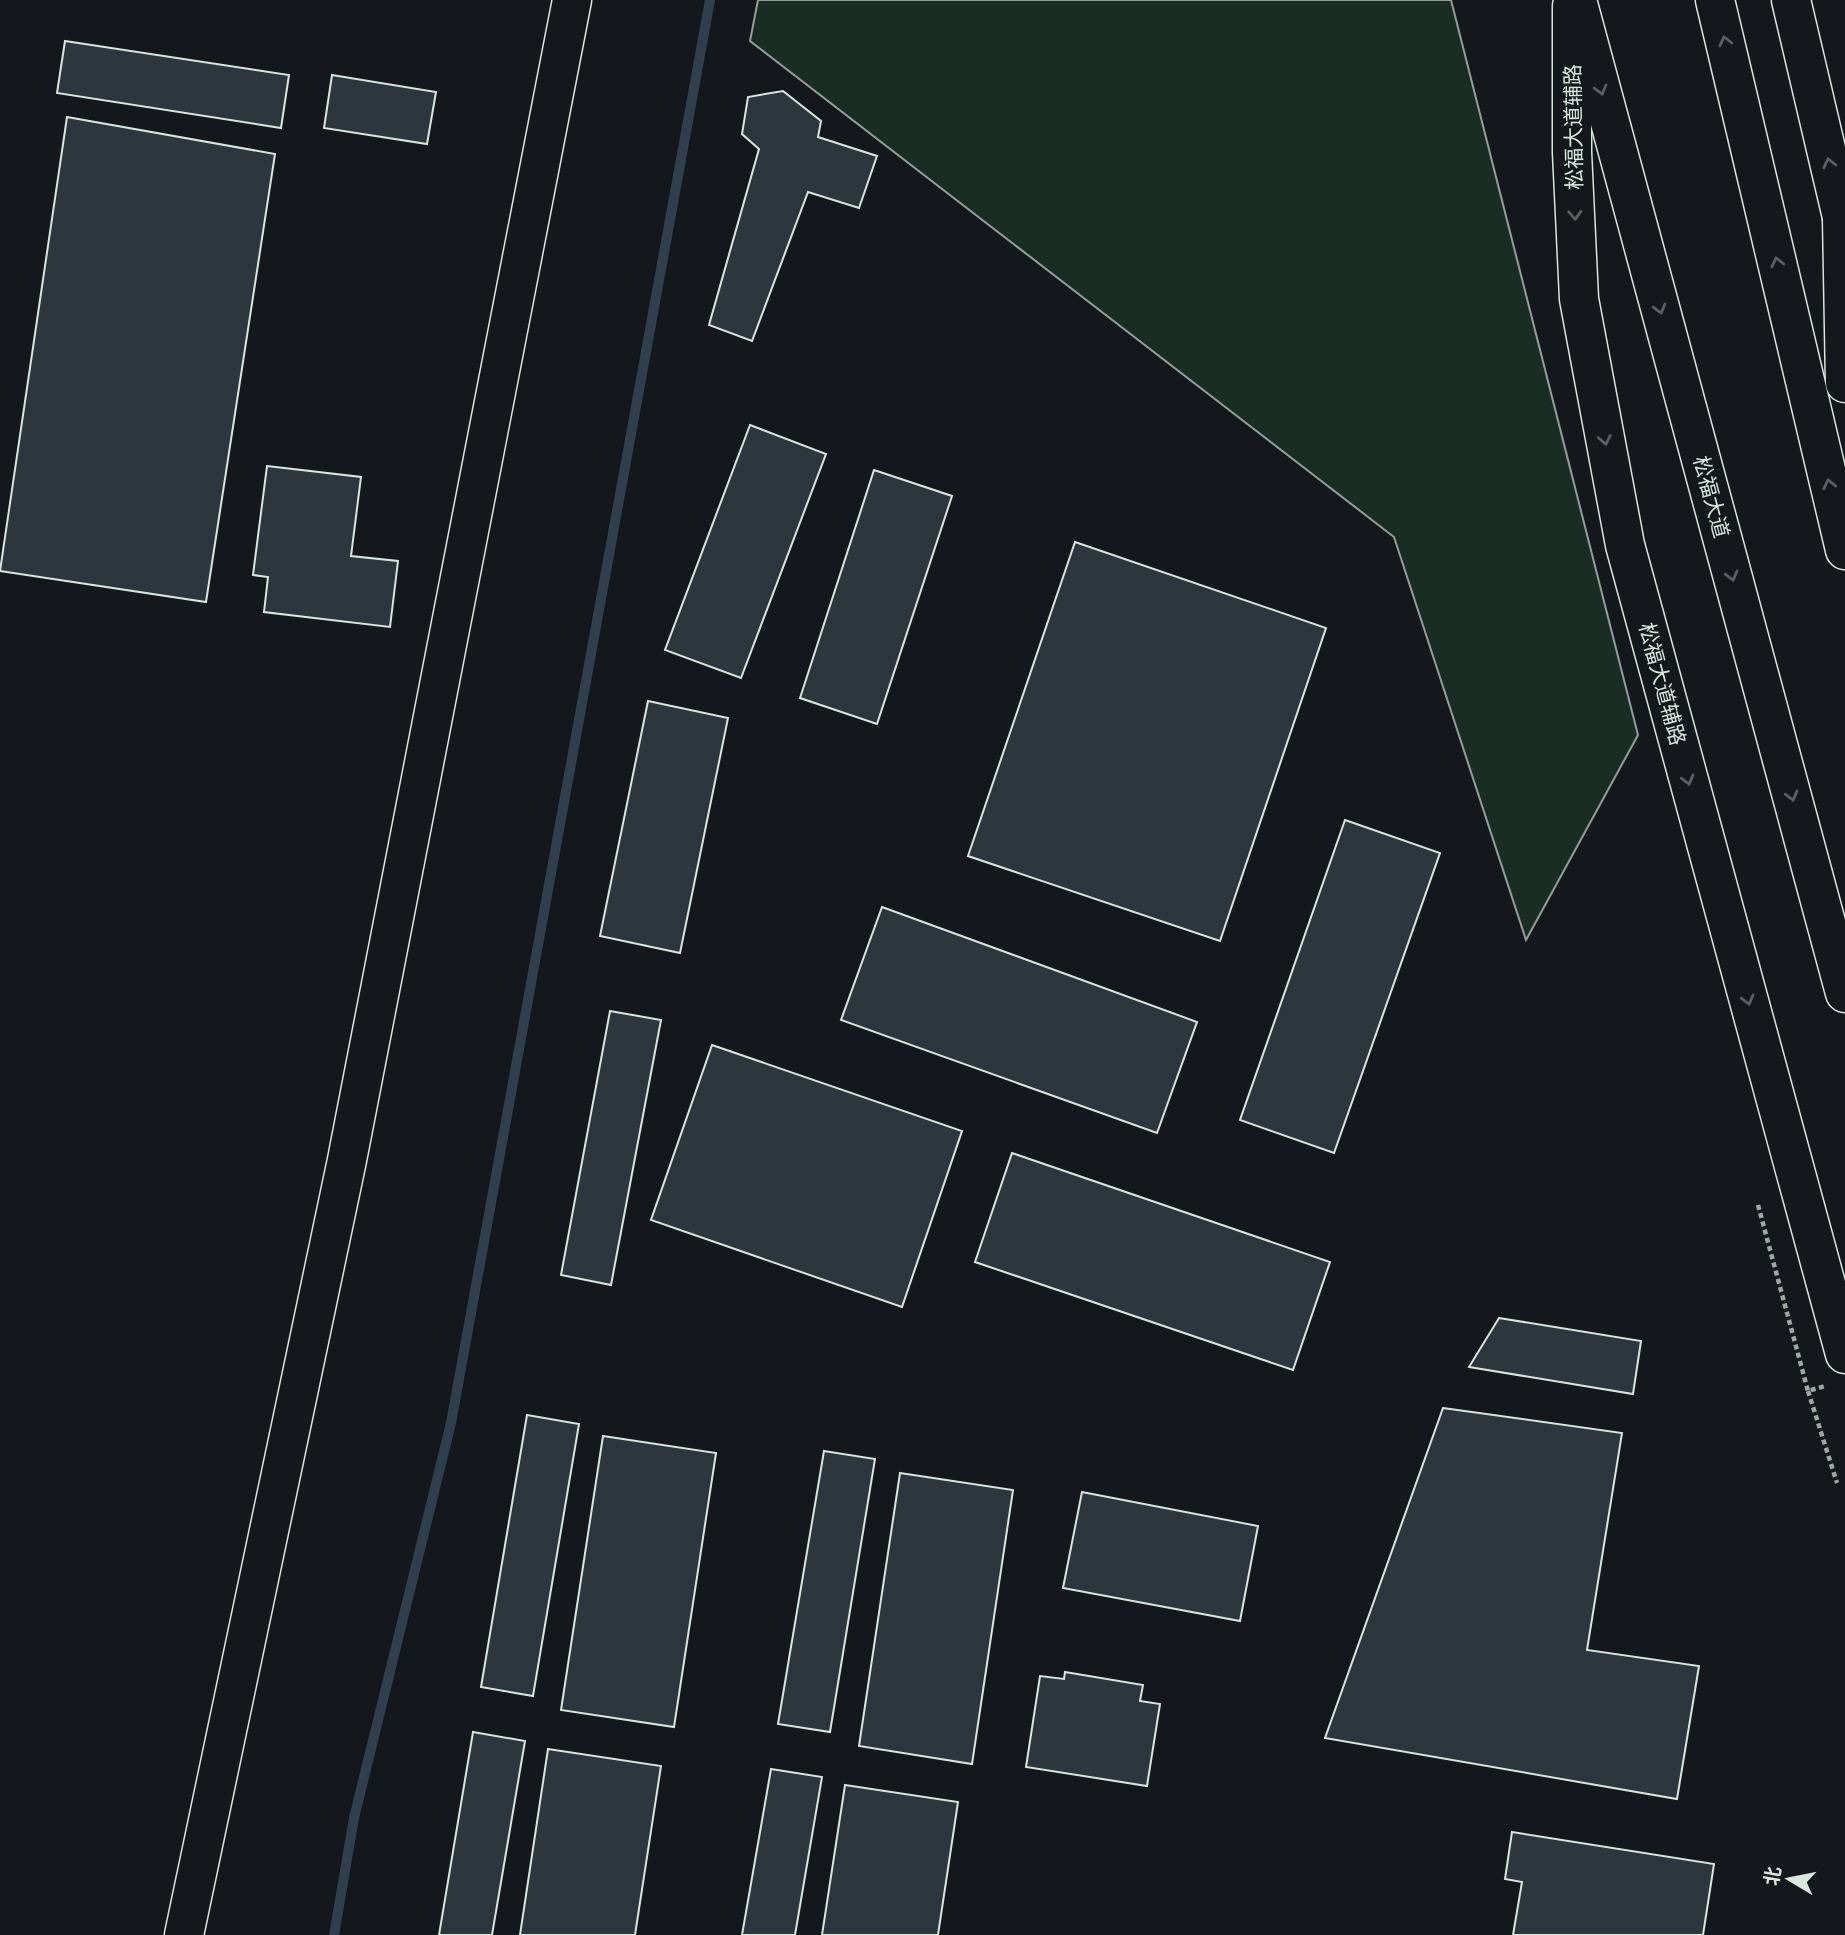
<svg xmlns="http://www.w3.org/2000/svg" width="1845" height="1935" font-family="'Fira Sans Condensed','Noto Sans SC',sans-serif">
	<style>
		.green { fill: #1a2d24; stroke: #939e99; stroke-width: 2 }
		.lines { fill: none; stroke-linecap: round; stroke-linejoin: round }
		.stream { stroke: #2f3f4d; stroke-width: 10 }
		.building { fill: #2c363c; stroke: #d8e6dc; stroke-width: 2 }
		.secondary-casing { stroke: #d8e6dc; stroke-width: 41 }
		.primary-casing { stroke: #d8e6dc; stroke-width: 41 }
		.path { stroke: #9da8a2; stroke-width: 4.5; stroke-dasharray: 5 3.5; stroke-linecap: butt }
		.secondary { stroke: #14181c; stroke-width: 38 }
		.primary { stroke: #14181c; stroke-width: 38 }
		.oneway { stroke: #59605f }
		.labels { text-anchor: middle; stroke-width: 5; stroke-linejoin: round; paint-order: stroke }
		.street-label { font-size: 21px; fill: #d8e6dc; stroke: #14181c }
	</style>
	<rect width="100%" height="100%" fill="#14181c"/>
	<polygon class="green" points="758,0 1451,0 1638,735 1526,940 1394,537 750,41"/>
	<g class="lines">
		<polyline class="stream" points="334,1935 354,1818 451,1423 710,0"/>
	</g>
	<g class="building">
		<polygon points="65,41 289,75 281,128 57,93"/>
		<polygon points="332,75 436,92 427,144 324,128"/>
		<polygon points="783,91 821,121 818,137 877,156 859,208 808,192 752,341 709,325 759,149 742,134 748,97"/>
		<polygon points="67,117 275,154 206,602 0,571"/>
		<polygon points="750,425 826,454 741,678 665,650"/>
		<polygon points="267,466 361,477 351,556 398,561 390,627 264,612 268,577 253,575"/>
		<polygon points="874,470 952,496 877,724 800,698"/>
		<polygon points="1075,542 1326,628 1220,941 968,856"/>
		<polygon points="648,701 728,718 680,953 600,936"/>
		<polygon points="1345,820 1440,853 1334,1153 1240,1120"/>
		<polygon points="882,907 1197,1022 1157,1133 841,1020"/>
		<polygon points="610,1011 661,1020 611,1285 561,1275"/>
		<polygon points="712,1045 962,1131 902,1307 651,1220"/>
		<polygon points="1012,1153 1330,1262 1293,1370 975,1262"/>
		<polygon points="1499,1318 1641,1341 1633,1394 1469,1367"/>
		<polygon points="1443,1408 1622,1433 1587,1650 1699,1666 1677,1799 1325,1738"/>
		<polygon points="527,1415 579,1424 533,1696 481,1687"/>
		<polygon points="603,1436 716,1453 674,1727 561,1710"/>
		<polygon points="824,1451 875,1459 830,1732 778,1724"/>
		<polygon points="900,1473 1013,1490 972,1764 859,1746"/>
		<polygon points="1082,1492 1258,1526 1240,1621 1063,1588"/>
		<polygon points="1065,1672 1143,1685 1140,1701 1160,1704 1147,1786 1026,1767 1040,1676 1064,1679"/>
		<polygon points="473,1732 525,1741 492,1935 439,1935"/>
		<polygon points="548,1749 661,1766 635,1935 520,1935"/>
		<polygon points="771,1769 822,1777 795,1935 742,1935"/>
		<polygon points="845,1785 958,1802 938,1935 822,1935"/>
		<polygon points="1512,1832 1714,1864 1703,1935 1513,1935 1522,1882 1505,1879"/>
	</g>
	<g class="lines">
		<defs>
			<g id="secondary">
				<polyline points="1791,0 1845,230"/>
				<polyline points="1572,6 1572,152 1579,299 1625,545 1845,1354"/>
				<polyline points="184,1935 347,1160 572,0"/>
			</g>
			<g id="primary">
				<polyline points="1577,0 1845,993"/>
				<polyline points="1715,0 1845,550"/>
				<polyline points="1842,218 1845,383"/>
			</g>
		</defs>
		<use href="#secondary" class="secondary-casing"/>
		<use href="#primary" class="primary-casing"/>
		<g class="path">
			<polyline points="1758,1205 1808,1391 1825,1386"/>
			<polyline points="1808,1391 1837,1483"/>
		</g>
		<use href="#secondary" class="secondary"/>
		<use href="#primary" class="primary"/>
	</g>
	<defs><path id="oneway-chevron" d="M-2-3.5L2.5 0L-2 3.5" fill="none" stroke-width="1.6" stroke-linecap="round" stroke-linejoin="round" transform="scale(1.75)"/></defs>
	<g class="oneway">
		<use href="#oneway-chevron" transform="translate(1725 41) rotate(-103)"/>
		<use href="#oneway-chevron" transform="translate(1601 90) rotate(75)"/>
		<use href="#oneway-chevron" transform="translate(1829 163) rotate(-103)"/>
		<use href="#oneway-chevron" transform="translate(1575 215) rotate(87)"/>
		<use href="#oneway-chevron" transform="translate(1777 262) rotate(-103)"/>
		<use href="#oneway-chevron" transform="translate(1660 309) rotate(75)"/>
		<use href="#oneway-chevron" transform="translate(1605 440) rotate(79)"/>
		<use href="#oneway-chevron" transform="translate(1829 484) rotate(-103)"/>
		<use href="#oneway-chevron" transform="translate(1732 576) rotate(75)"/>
		<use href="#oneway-chevron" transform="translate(1688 780) rotate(75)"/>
		<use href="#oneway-chevron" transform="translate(1792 796) rotate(75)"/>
		<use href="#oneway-chevron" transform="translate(1748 1000) rotate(75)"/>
	</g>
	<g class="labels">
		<g class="street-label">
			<text transform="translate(1574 127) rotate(-91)" y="7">松福大道辅路</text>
			<text transform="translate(1711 497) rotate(75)" y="7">松福大道</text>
			<text transform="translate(1662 684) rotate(75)" y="7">松福大道辅路</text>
		</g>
	</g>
	<g transform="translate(1789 1879) rotate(280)" stroke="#14181c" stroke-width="5" paint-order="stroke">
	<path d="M0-5L12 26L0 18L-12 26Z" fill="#d8e6dc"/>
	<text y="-10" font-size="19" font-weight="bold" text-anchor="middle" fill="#d8e6dc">北</text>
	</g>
</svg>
